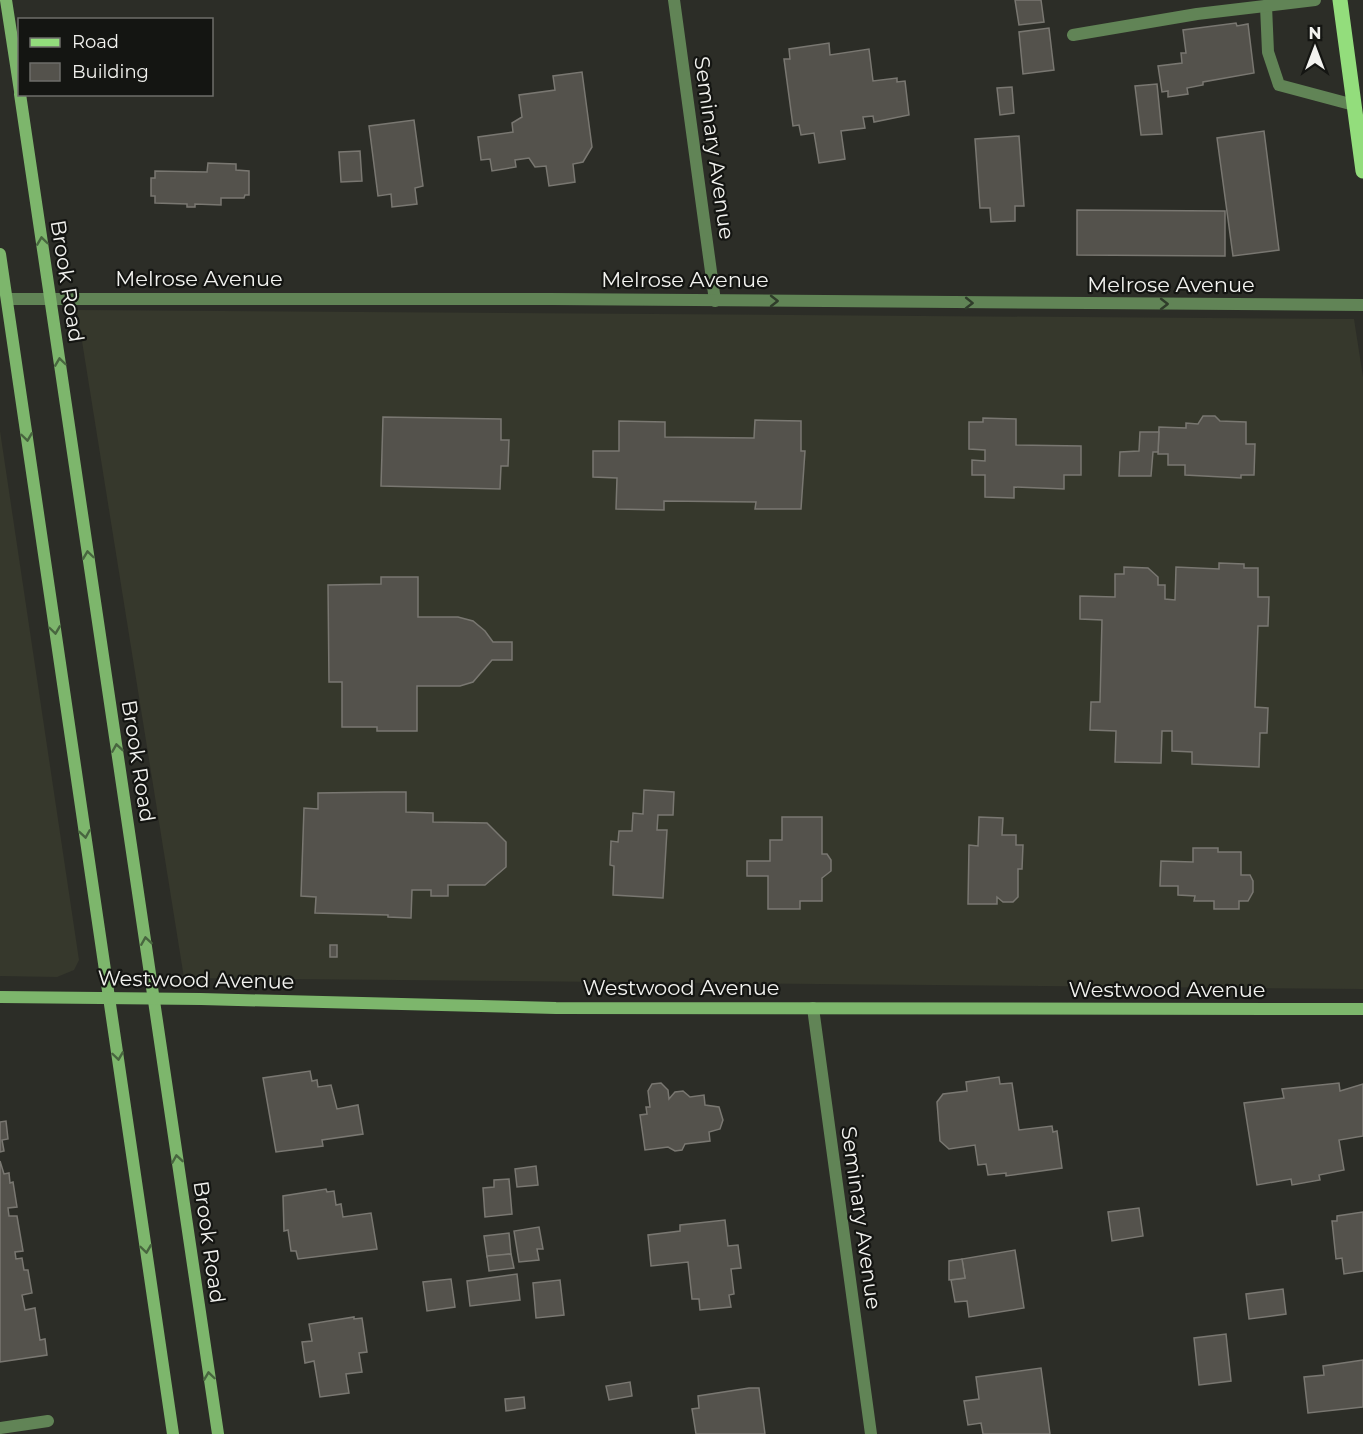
<svg xmlns="http://www.w3.org/2000/svg" width="1363" height="1434" font-family="Montserrat,sans-serif">
	<style>
		.built { fill: #36382c }
		.building { fill: #54524c; stroke: #797771; stroke-width: 1.5 }
		.lines { fill: none; stroke-linecap: round; stroke-linejoin: round }
		.lane { stroke: #618456; stroke-width: 12 }
		.street { stroke: #618456; stroke-width: 12 }
		.secondary { stroke: #7db66c; stroke-width: 12 }
		.primary { stroke: #93dd7c; stroke-width: 15 }
		.oneway { stroke: #48663f }
		.oneway2 { stroke: #2f3c2a }
		.labels { text-anchor: middle; stroke-width: 4.5; stroke-linejoin: round; paint-order: stroke }
		.street-label { font-size: 21px; fill: #f2f2ef; stroke: #141512 }
	</style>
	<rect width="100%" height="100%" fill="#2c2d27"/>
	<g class="built">
		<polygon points="77,310 1354,319 1363,377 1363,989 184,978"/>
		<polygon points="0,431 79,960 74,970 57,977 0,976"/>
	</g>
	<g class="building">
		<polygon points="1015,0 1041,0 1044,22 1019,25"/>
		<polygon points="1236,23 1237,26 1248,24 1254,73 1203,82 1203,85 1187,88 1188,94 1168,97 1168,91 1162,92 1158,66 1182,63 1181,53 1186,53 1183,30"/>
		<polygon points="1049,28 1054,70 1023,74 1019,32"/>
		<polygon points="829,43 830,55 869,49 873,81 897,78 897,82 905,81 909,115 874,122 873,116 863,117 865,128 841,131 845,159 819,163 814,133 801,135 799,125 793,126 784,59 790,59 789,49"/>
		<polygon points="582,72 592,147 583,162 573,164 575,182 549,186 546,166 535,167 529,158 515,160 516,167 492,171 490,159 481,160 478,137 513,132 512,123 522,117 519,95 555,90 553,76"/>
		<polygon points="1157,84 1162,134 1141,135 1135,86"/>
		<polygon points="1012,87 1014,113 1000,115 997,88"/>
		<polygon points="414,120 423,186 415,188 417,204 392,207 391,194 378,196 369,126"/>
		<polygon points="1264,131 1279,250 1233,256 1217,138"/>
		<polygon points="1019,136 1024,206 1015,206 1015,221 991,222 990,208 980,208 975,139"/>
		<polygon points="360,151 362,181 341,182 339,152"/>
		<polygon points="208,163 236,164 236,170 249,171 249,195 245,195 244,198 221,198 221,205 195,204 195,207 187,207 187,204 155,203 155,196 151,196 151,178 155,178 155,171 207,172"/>
		<polygon points="1077,210 1225,211 1225,256 1077,255"/>
		<polygon points="1203,416 1215,416 1220,421 1246,422 1246,444 1255,444 1254,475 1241,475 1241,478 1185,475 1185,465 1168,465 1168,454 1158,454 1159,427 1186,428 1186,423 1198,424"/>
		<polygon points="383,417 501,419 501,440 509,440 508,466 501,466 500,489 381,486"/>
		<polygon points="983,418 1016,419 1016,445 1081,446 1081,475 1064,475 1064,489 1014,487 1014,498 985,497 985,475 972,475 972,460 985,461 985,450 969,449 969,422 983,422"/>
		<polygon points="755,420 801,421 801,451 805,451 801,509 755,509 756,502 664,501 664,510 616,509 617,478 593,477 593,451 619,451 619,421 665,422 665,437 754,438"/>
		<polygon points="1140,432 1159,432 1158,452 1153,452 1151,476 1119,476 1120,452 1139,451"/>
		<polygon points="1219,563 1244,564 1244,568 1258,568 1258,597 1269,597 1268,626 1258,626 1255,707 1268,708 1267,733 1260,733 1259,767 1192,764 1192,752 1172,751 1172,731 1162,731 1161,763 1115,762 1116,731 1090,730 1091,702 1100,702 1102,620 1080,619 1080,596 1115,597 1115,574 1124,574 1124,567 1148,568 1158,577 1158,585 1165,585 1165,599 1175,600 1176,567 1219,569"/>
		<polygon points="381,577 418,577 418,617 458,617 473,621 485,631 493,642 512,642 512,660 492,660 473,682 460,686 417,686 417,731 377,731 377,727 342,727 342,682 329,682 328,585 381,584"/>
		<polygon points="644,790 674,792 673,815 658,815 657,830 667,830 663,898 613,895 614,866 610,865 611,841 618,842 619,831 632,831 633,813 643,814"/>
		<polygon points="384,792 406,792 406,812 433,813 433,822 487,823 506,842 506,867 485,885 448,885 448,896 431,896 431,890 412,890 411,918 388,917 388,915 315,913 316,897 301,896 304,808 318,809 318,793"/>
		<polygon points="782,817 822,817 822,854 827,854 831,860 831,871 822,878 822,901 800,901 800,909 768,909 768,876 747,876 747,861 770,861 770,840 782,840"/>
		<polygon points="979,817 1003,818 1002,835 1016,835 1016,845 1023,845 1022,869 1018,869 1018,897 1013,902 1003,902 997,897 997,904 968,904 969,845 978,846"/>
		<polygon points="1193,848 1218,848 1218,852 1241,852 1241,875 1250,875 1253,881 1253,892 1248,901 1239,901 1239,909 1214,909 1214,901 1194,901 1195,896 1178,895 1178,886 1160,886 1161,861 1193,862"/>
		<rect x="330" y="945" width="7" height="12"/>
		<polygon points="310,1071 312,1081 317,1080 318,1087 331,1085 337,1109 358,1105 363,1134 322,1140 323,1146 276,1152 263,1078"/>
		<polygon points="999,1077 1000,1084 1012,1083 1019,1130 1052,1126 1053,1132 1057,1131 1062,1168 1006,1176 1006,1173 988,1175 986,1164 978,1165 975,1145 949,1149 940,1141 937,1102 943,1094 967,1091 966,1082"/>
		<polygon points="661,1083 668,1090 669,1099 675,1092 683,1091 690,1097 704,1095 705,1105 719,1107 723,1120 720,1129 709,1132 710,1141 685,1144 682,1150 675,1151 668,1147 645,1150 640,1115 647,1114 646,1107 650,1107 648,1091 652,1084"/>
		<polygon points="1339,1083 1340,1091 1363,1084 1363,1136 1339,1140 1344,1170 1319,1175 1320,1180 1292,1185 1291,1179 1257,1185 1244,1103 1284,1098 1282,1089"/>
		<polygon points="6,1121 8,1139 2,1140 4,1151 0,1152 0,1122"/>
		<polygon points="0,1161 4,1174 9,1173 10,1183 13,1182 17,1207 8,1208 9,1216 17,1216 23,1251 15,1252 16,1259 22,1258 24,1270 28,1270 32,1293 22,1295 25,1310 35,1308 40,1340 45,1339 47,1355 0,1362"/>
		<polygon points="536,1166 538,1185 517,1187 515,1169"/>
		<polygon points="509,1179 512,1214 485,1217 483,1188 494,1187 494,1180"/>
		<polygon points="326,1189 327,1192 334,1191 336,1205 341,1204 343,1217 371,1213 377,1249 298,1259 296,1251 291,1251 288,1230 284,1231 283,1196"/>
		<polygon points="1139,1208 1143,1236 1112,1241 1108,1212"/>
		<polygon points="1363,1212 1363,1271 1344,1274 1342,1258 1336,1259 1332,1221 1337,1221 1337,1216"/>
		<polygon points="725,1220 728,1246 738,1245 741,1268 731,1269 734,1294 729,1295 731,1307 700,1310 699,1299 692,1299 688,1262 651,1266 648,1235 680,1231 680,1225"/>
		<polygon points="539,1227 543,1249 537,1249 539,1260 519,1262 514,1231"/>
		<polygon points="509,1233 511,1254 487,1257 484,1236"/>
		<polygon points="1015,1250 1024,1308 969,1317 967,1301 955,1302 951,1280 965,1278 962,1259"/>
		<polygon points="511,1254 514,1268 489,1271 487,1256"/>
		<polygon points="962,1259 965,1278 949,1280 949,1261"/>
		<polygon points="517,1274 520,1300 470,1306 467,1281"/>
		<polygon points="451,1279 455,1307 427,1311 423,1282"/>
		<polygon points="560,1280 564,1315 536,1318 533,1283"/>
		<polygon points="1283,1289 1286,1314 1249,1319 1246,1294"/>
		<polygon points="354,1317 354,1319 362,1318 367,1352 359,1353 362,1372 346,1374 349,1393 320,1397 314,1361 305,1363 302,1342 312,1341 309,1324"/>
		<polygon points="1226,1334 1231,1381 1199,1385 1194,1338"/>
		<polygon points="1363,1360 1363,1407 1308,1413 1304,1377 1324,1375 1323,1366"/>
		<polygon points="1041,1368 1050,1434 983,1434 981,1423 968,1425 964,1401 979,1399 976,1377"/>
		<polygon points="630,1382 632,1396 609,1400 606,1386"/>
		<polygon points="749,1388 759,1388 765,1434 696,1434 692,1409 699,1408 698,1396"/>
		<polygon points="524,1397 525,1408 506,1411 505,1399"/>
	</g>
	<g class="lines">
		<g class="lane">
			<polyline points="1266,6 1268,52 1279,85 1354,105"/>
			<polyline points="1073,35 1197,14 1315,0"/>
			<polyline points="0,1428 48,1421"/>
		</g>
		<g class="street">
			<polyline points="674,0 715,301"/>
			<polyline points="7,299 552,299 1363,305"/>
			<polyline points="813,1008 871,1434"/>
		</g>
		<g class="secondary">
			<polyline points="6,0 20,91"/>
			<polyline points="20,94 218,1434"/>
			<polyline points="0,254 173,1434"/>
			<polyline points="0,997 201,999 556,1008 1363,1009"/>
		</g>
		<polyline class="primary" points="1340,0 1363,171"/>
	</g>
	<defs><path id="oneway-chevron" d="M-2-3.5L2.5 0L-2 3.5" fill="none" stroke-width="1.6" stroke-linecap="round" stroke-linejoin="round" transform="scale(1.5)"/></defs>
	<g class="oneway">
		<use href="#oneway-chevron" transform="translate(42 241) rotate(-98)"/>
		<use href="#oneway-chevron" transform="translate(60 362) rotate(-98)"/>
		<use href="#oneway-chevron" transform="translate(27 437) rotate(82)"/>
		<use href="#oneway-chevron" transform="translate(88 555) rotate(-98)"/>
		<use href="#oneway-chevron" transform="translate(55 630) rotate(82)"/>
		<use href="#oneway-chevron" transform="translate(117 748) rotate(-99)"/>
		<use href="#oneway-chevron" transform="translate(85 834) rotate(81)"/>
		<use href="#oneway-chevron" transform="translate(146 941) rotate(-99)"/>
		<use href="#oneway-chevron" transform="translate(118 1056) rotate(82)"/>
		<use href="#oneway-chevron" transform="translate(177 1159) rotate(-99)"/>
		<use href="#oneway-chevron" transform="translate(146 1249) rotate(82)"/>
		<use href="#oneway-chevron" transform="translate(209 1376) rotate(-98)"/>
	</g>
	<g class="oneway2">
		<use href="#oneway-chevron" transform="translate(774 301)"/>
		<use href="#oneway-chevron" transform="translate(969 303) rotate(1)"/>
		<use href="#oneway-chevron" transform="translate(1164 304)"/>
	</g>
	<g class="labels">
		<g class="street-label">
			<text transform="translate(714 148) rotate(82)" y="7">Seminary Avenue</text>
			<text x="199" y="286">Melrose Avenue</text>
			<text x="685" y="287">Melrose Avenue</text>
			<text transform="translate(67 281) rotate(81)" y="7">Brook Road</text>
			<text x="1171" y="292">Melrose Avenue</text>
			<text transform="translate(138 761) rotate(81)" y="7">Brook Road</text>
			<text transform="translate(196 980) rotate(1)" y="7">Westwood Avenue</text>
			<text x="681" y="995">Westwood Avenue</text>
			<text x="1167" y="997">Westwood Avenue</text>
			<text transform="translate(861 1218) rotate(82)" y="7">Seminary Avenue</text>
			<text transform="translate(209 1242) rotate(82)" y="7">Brook Road</text>
		</g>
	</g>
	<rect x="18" y="18" width="195" height="78" fill="#141512" stroke="#6d6d6a" stroke-width="1.5"/>
	<rect x="30" y="38" width="30" height="9" fill="#93dd7c" stroke="#6d6d6a" stroke-width="1.5"/>
	<text x="72" y="48" font-size="18" fill="#f2f2ef">Road</text>
	<rect x="30" y="63" width="30" height="18" fill="#54524c" stroke="#6d6d6a" stroke-width="1.5"/>
	<text x="72" y="78" font-size="18" fill="#f2f2ef">Building</text>
	<g transform="translate(1315 48)" stroke="#141512" stroke-width="4.5" paint-order="stroke">
	<path d="M0-4.5L10 22L0 15L-10 22Z" fill="#f2f2ef"/>
	<text y="-9" font-size="16" font-weight="bold" text-anchor="middle" fill="#f2f2ef">N</text>
	</g>
</svg>
